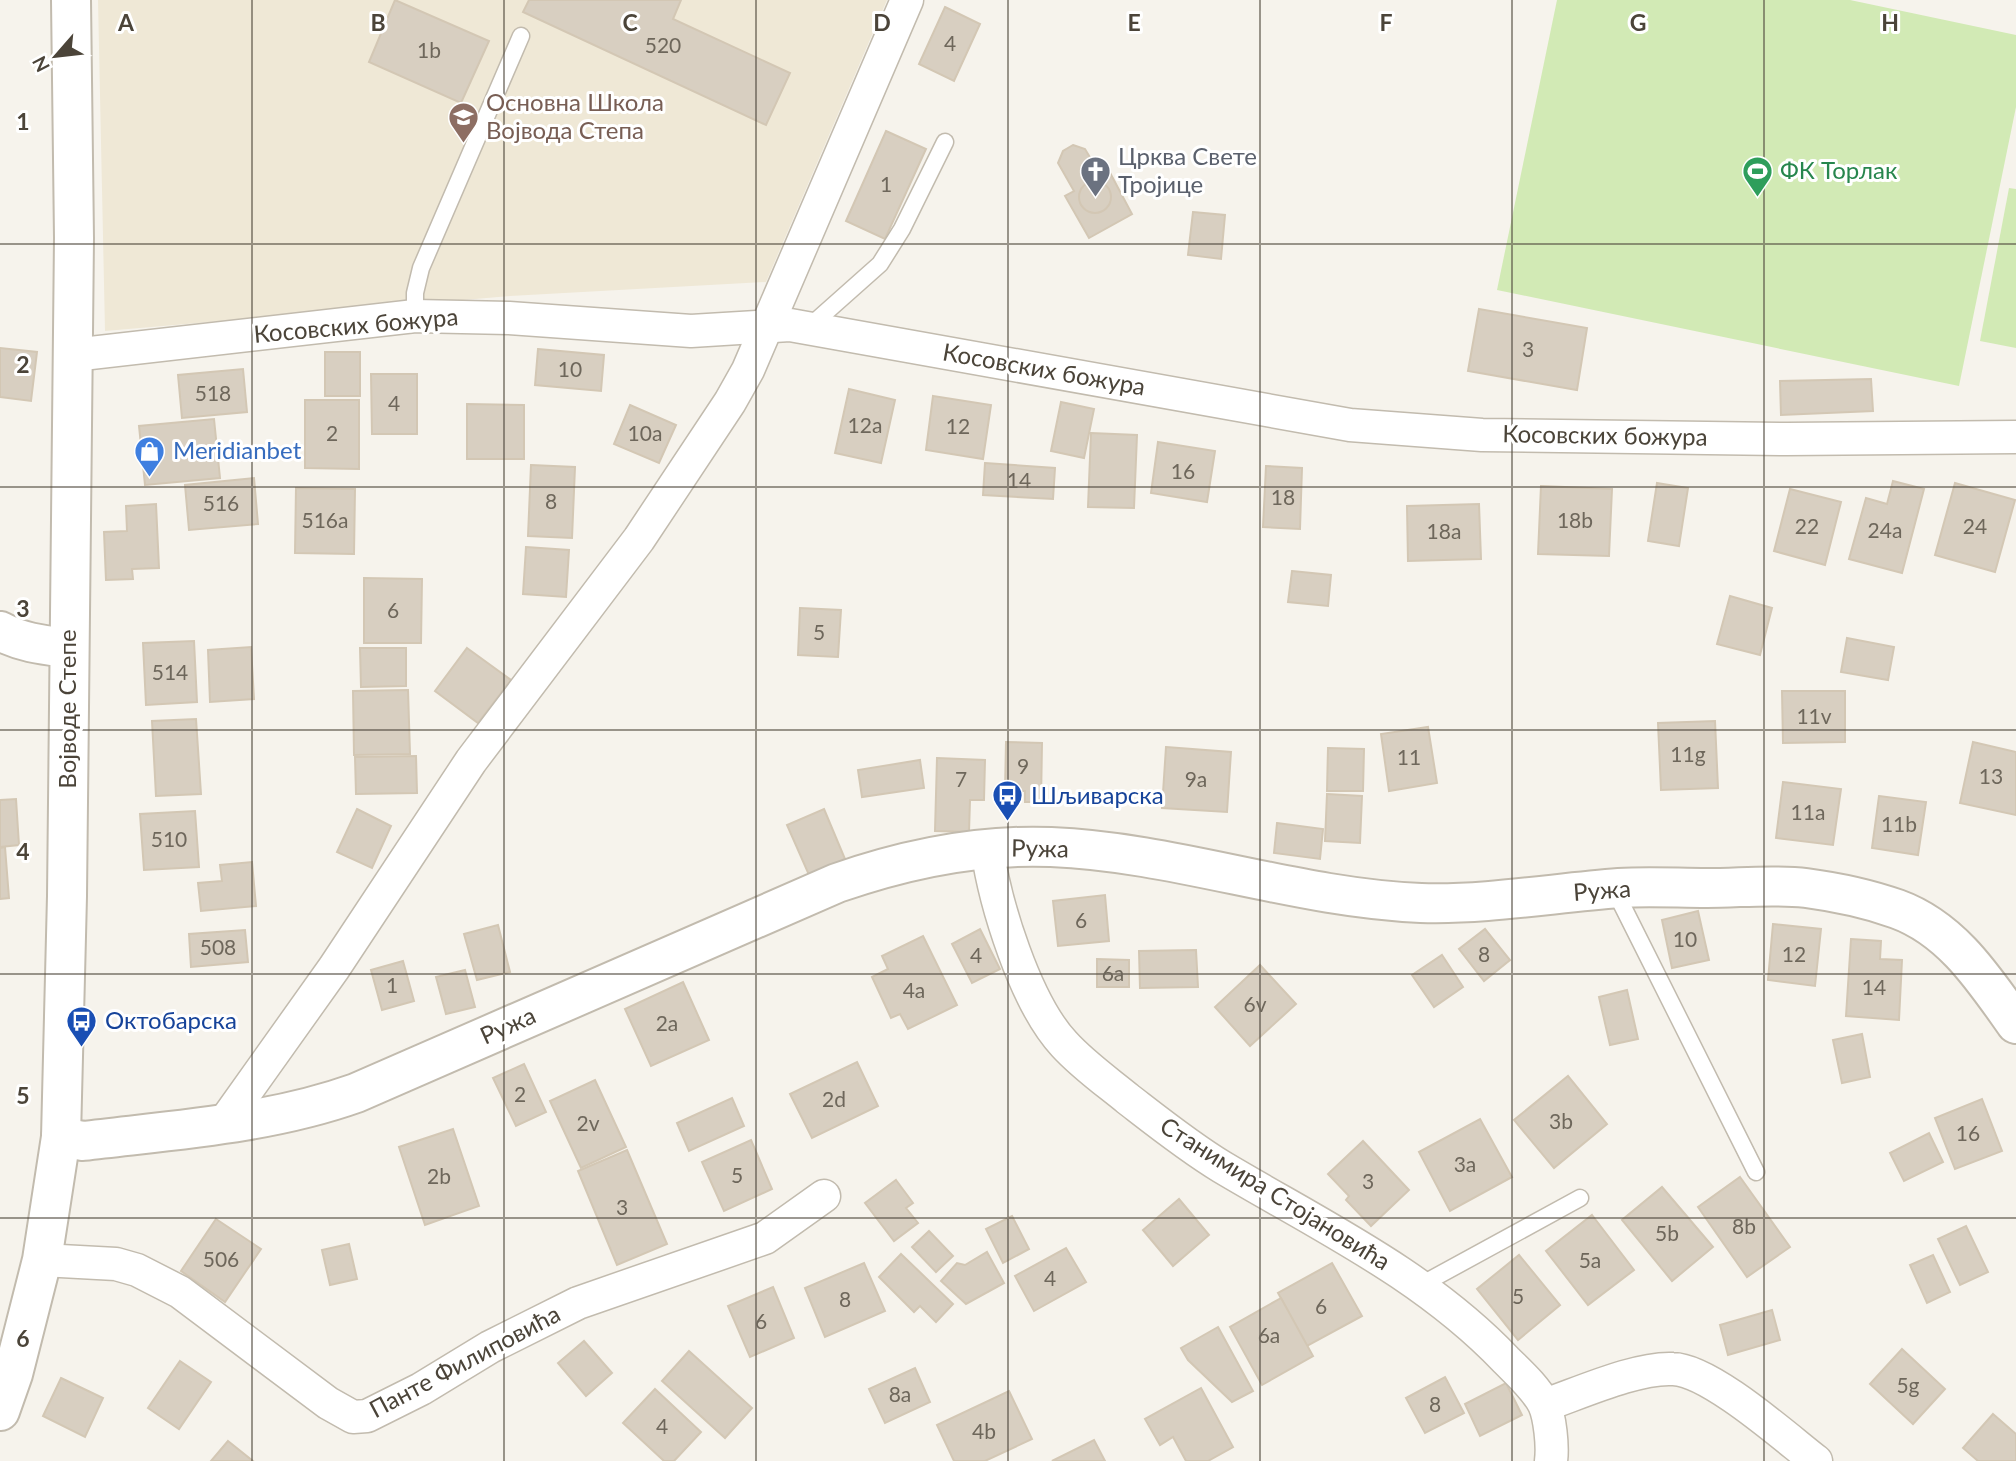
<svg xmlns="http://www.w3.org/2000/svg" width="2016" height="1461" font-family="Lato,sans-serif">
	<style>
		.education { fill: #efe8d6 }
		.green { fill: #d2eab5 }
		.building { fill: #d8cfc1; stroke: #d3c7b4; stroke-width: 2 }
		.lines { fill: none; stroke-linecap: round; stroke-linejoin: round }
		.service-casing { stroke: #c2bbae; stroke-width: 19 }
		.minor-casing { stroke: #c2bbae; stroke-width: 35 }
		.tertiary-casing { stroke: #c2bbae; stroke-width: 42 }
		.service { stroke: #fff; stroke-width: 16 }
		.minor { stroke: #fff; stroke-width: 32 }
		.tertiary { stroke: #fff; stroke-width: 38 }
		.grid { fill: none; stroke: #4b4439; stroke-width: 2; stroke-opacity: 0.55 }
		.labels { text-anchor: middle; stroke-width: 6; stroke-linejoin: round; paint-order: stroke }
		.number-label { font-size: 21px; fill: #6e675b }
		.education-label { font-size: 24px; fill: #785e54; stroke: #fff; text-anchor: start }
		.worship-label { font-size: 24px; fill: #5b616d; stroke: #fff; text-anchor: start }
		.leisure-label { font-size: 24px; fill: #27864d; stroke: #fff; text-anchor: start }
		.street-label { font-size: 24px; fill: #4b4439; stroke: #fff }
		.shop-label { font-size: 24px; fill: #366cbe; stroke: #fff; text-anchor: start }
		.transit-label { font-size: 24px; fill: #164399; stroke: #fff; text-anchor: start }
		.grid-label { font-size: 23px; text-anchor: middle; font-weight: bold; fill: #4b4439; stroke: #fff; stroke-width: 6; stroke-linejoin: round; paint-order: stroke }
	</style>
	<rect width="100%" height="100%" fill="#f6f3ec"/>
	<polygon class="education" points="98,0 887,0 766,282 510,296 105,331"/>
	<g class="green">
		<polygon points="1557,0 1850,0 2016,35 2016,107 1959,386 1497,290"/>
		<polygon points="2009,188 2016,189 2016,348 1980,341"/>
	</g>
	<g class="building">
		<polygon points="395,0 489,41 461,103 369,62"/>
		<polygon points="529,0 681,0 673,19 790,73 766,125 523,12"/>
		<polygon points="945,7 980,24 954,81 919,64"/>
		<polygon points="886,131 926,149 885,239 846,221"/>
		<polygon points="1073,145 1085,149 1100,174 1108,169 1132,214 1089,238 1065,196 1074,191 1058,163 1063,151"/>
		<circle cx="1095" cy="197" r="16"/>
		<polygon points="1193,212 1225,215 1221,259 1188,255"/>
		<polygon points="1479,309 1587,328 1577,390 1468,371"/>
		<polygon points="0,348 37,352 31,401 0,397"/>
		<polygon points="538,349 604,355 601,391 535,385"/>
		<rect x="325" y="352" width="35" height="44"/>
		<polygon points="243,369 247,412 182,418 178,375"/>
		<polygon points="371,374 417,374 417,434 372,434"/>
		<polygon points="1871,379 1873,411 1781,415 1780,381"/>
		<polygon points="849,389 895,400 881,463 835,453"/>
		<polygon points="933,396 991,405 983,459 926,450"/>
		<polygon points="305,400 359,400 359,469 305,468"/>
		<polygon points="1061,402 1094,409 1084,458 1051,451"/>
		<polygon points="467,404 524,405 524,459 467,459"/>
		<polygon points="630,405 676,425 659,463 614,444"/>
		<polygon points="214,419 220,478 145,485 139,426"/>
		<polygon points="1091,433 1137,435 1134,508 1088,507"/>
		<polygon points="1158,442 1215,451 1207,502 1151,493"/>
		<polygon points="985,463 1055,468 1053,499 983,495"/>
		<polygon points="531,465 575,467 572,538 528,536"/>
		<polygon points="1266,466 1302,468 1300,529 1263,527"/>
		<polygon points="254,478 258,524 189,530 185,485"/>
		<polygon points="1893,481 1924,489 1902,573 1849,559 1866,498 1887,504"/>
		<polygon points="1657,483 1688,488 1679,546 1648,541"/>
		<polygon points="1955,483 2015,500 1995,572 1935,555"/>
		<polygon points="1541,486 1612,489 1609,556 1538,554"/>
		<polygon points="296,488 355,489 354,554 295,553"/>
		<polygon points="1790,489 1841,502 1825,565 1774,551"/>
		<polygon points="156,504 159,568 132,569 133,579 106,580 104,532 127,531 126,506"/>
		<polygon points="1479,504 1481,559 1408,561 1407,506"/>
		<polygon points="526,547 569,550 566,597 523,594"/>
		<polygon points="1292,571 1331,575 1328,606 1288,602"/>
		<polygon points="364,578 422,579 421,643 364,643"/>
		<polygon points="1730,596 1772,608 1760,655 1717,644"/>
		<polygon points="800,608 841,610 838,657 798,655"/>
		<polygon points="1847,638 1894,647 1888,680 1841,672"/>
		<polygon points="194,641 197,702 146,705 143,643"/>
		<polygon points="251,647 254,699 210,702 208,650"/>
		<polygon points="360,648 406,648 406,686 361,687"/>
		<polygon points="467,648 511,680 478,723 435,691"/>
		<polygon points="408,690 410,754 354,755 353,691"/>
		<polygon points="1782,691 1845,691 1845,742 1783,743"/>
		<polygon points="196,719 201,794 156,796 152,721"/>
		<polygon points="1715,721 1718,788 1661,790 1658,723"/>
		<polygon points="1428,727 1437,783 1389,791 1381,734"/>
		<polygon points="1006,742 1042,743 1041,802 1025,802 1025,791 1005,791"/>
		<polygon points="1973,742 2016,752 2016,815 1960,803"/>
		<polygon points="1166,747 1231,752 1227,812 1162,808"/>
		<polygon points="1328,748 1364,749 1363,791 1327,791"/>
		<polygon points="416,756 417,793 356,794 355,757"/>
		<polygon points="937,758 985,760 984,800 970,800 969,832 935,831"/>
		<polygon points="920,760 924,788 862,797 858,770"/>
		<polygon points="1783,782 1841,789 1833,845 1776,838"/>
		<polygon points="1327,794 1362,796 1360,843 1325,841"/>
		<polygon points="1879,796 1926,802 1918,855 1872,848"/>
		<polygon points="16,799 19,845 0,847 0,800"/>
		<polygon points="357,809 391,826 372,868 337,852"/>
		<polygon points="824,809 845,859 809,875 787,825"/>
		<polygon points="195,811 199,867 144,870 140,814"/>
		<polygon points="1277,823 1323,829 1320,859 1274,853"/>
		<polygon points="5,847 9,898 0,899 0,848"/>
		<polygon points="252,862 256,906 201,911 198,883 222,881 220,865"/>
		<polygon points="1105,895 1109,941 1058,946 1053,901"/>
		<polygon points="1698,911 1709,960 1672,968 1662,920"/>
		<polygon points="1773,924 1821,929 1815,986 1768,980"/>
		<polygon points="498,925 510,972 477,980 464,934"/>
		<polygon points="980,929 1000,969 972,983 952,944"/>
		<polygon points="1485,929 1510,960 1484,981 1459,949"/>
		<polygon points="245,930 248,962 191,967 189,934"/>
		<polygon points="923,936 957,1005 908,1029 900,1014 891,1018 872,977 888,969 882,956"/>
		<polygon points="1851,939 1881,941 1880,959 1902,960 1899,1020 1846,1016"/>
		<polygon points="1196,950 1198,987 1140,988 1139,951"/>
		<polygon points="1442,955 1463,987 1434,1007 1412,975"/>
		<polygon points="1097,959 1129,960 1129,987 1097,987"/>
		<polygon points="403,961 414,1001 382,1010 371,970"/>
		<polygon points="1260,965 1296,1004 1250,1046 1215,1007"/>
		<polygon points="465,970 475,1007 446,1014 436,977"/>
		<polygon points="683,982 709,1040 651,1066 625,1009"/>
		<polygon points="1627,990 1638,1039 1610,1045 1599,997"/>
		<polygon points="1862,1034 1870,1077 1842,1083 1833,1040"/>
		<polygon points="857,1062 878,1106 812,1138 790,1094"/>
		<polygon points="524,1064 546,1112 516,1126 493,1078"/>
		<polygon points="1568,1076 1607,1124 1554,1168 1514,1120"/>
		<polygon points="595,1080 626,1147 581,1168 550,1101"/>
		<polygon points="732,1098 744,1126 689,1151 677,1123"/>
		<polygon points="1982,1099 2002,1151 1955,1169 1935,1118"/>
		<polygon points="1480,1119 1512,1177 1450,1211 1419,1152"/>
		<polygon points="453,1129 479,1206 425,1225 399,1147"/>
		<polygon points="1929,1133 1943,1162 1904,1181 1890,1153"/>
		<polygon points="751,1140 772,1189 724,1211 702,1162"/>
		<polygon points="1363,1141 1409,1190 1371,1226 1346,1200 1349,1196 1328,1174"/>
		<polygon points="627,1150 667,1244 617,1265 578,1171"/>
		<polygon points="1740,1177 1790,1247 1747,1277 1698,1207"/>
		<polygon points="896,1180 913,1203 906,1208 918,1223 894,1241 865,1203"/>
		<polygon points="1662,1187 1713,1247 1672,1281 1622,1220"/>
		<polygon points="1179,1199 1209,1235 1173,1266 1143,1230"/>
		<polygon points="1592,1215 1634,1270 1588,1305 1546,1251"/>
		<polygon points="1012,1216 1029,1249 1003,1263 986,1229"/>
		<polygon points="216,1219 261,1249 225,1302 181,1271"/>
		<polygon points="1966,1226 1988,1272 1960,1285 1938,1239"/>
		<polygon points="929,1231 953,1256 936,1272 912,1247"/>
		<polygon points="349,1244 357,1279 330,1285 322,1250"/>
		<polygon points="1066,1248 1086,1282 1034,1311 1015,1276"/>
		<polygon points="987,1252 1004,1283 966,1304 941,1281 957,1263 965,1265"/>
		<polygon points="901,1254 953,1304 936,1322 920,1306 914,1312 879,1277"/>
		<polygon points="1519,1255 1560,1305 1518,1340 1477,1289"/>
		<polygon points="1933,1255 1950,1292 1927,1303 1910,1265"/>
		<polygon points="864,1263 885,1311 825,1337 805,1288"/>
		<polygon points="1332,1263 1362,1316 1307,1346 1278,1293"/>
		<polygon points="773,1287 794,1338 750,1357 728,1306"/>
		<polygon points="1281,1298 1313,1356 1262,1385 1230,1327"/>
		<polygon points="1772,1310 1780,1340 1728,1355 1720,1325"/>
		<polygon points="1218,1327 1253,1391 1232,1402 1188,1360 1181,1348"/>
		<polygon points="584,1341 612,1373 586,1396 558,1363"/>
		<polygon points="1902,1349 1945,1389 1913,1424 1870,1384"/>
		<polygon points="689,1351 752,1408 725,1438 662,1381"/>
		<polygon points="180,1361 211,1382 179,1429 148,1408"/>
		<polygon points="915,1368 930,1402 885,1423 869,1389"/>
		<polygon points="1445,1377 1464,1413 1425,1433 1406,1398"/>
		<polygon points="61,1378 103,1398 85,1437 43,1416"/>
		<polygon points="1506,1383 1522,1415 1480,1436 1465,1404"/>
		<polygon points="1201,1388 1233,1447 1208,1461 1186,1461 1173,1437 1160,1445 1145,1419"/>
		<polygon points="655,1389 701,1432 674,1461 664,1461 623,1423"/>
		<polygon points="1009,1391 1032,1439 985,1461 954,1461 937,1425"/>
		<polygon points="1993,1414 2016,1434 2016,1461 1978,1461 1963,1448"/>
		<polygon points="1094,1440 1105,1461 1052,1461"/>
		<polygon points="228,1441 253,1461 211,1461"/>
	</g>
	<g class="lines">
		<defs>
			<g id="service">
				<polyline points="415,316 415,293 421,268 521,36"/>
				<polyline points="808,328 880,264 902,229 945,142"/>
				<polyline points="1614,889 1756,1172"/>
				<polyline points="1419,1286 1580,1198"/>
			</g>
			<g id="minor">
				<polyline points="73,355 415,316 509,318 691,331 790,325 1350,425 1482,435 1787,439 2016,437"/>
				<path d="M 987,848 C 995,904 1025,1002 1064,1044 C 1083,1065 1106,1081 1128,1099 C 1159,1123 1189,1147 1222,1167 C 1321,1226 1425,1275 1506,1360 C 1519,1373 1535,1387 1544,1404 C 1550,1417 1553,1446 1551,1461"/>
				<polyline points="223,1124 334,968 471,761 639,539 730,402 748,370 907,0"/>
				<polyline points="42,1260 116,1264 137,1270 180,1292 328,1403 353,1417 367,1416 421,1389 490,1347 578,1303 765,1238 824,1196"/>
				<path d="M 1545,1405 C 1580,1393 1637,1367 1673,1369 C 1710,1370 1785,1437 1816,1461"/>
			</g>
			<g id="tertiary">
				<path d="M 0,631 C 22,643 44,645 68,648"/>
				<path d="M 61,1137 L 83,1141 C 174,1130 269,1124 356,1093 L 837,883 C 906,859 977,844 1051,847 C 1176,852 1296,898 1421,903 C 1487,905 1553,893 1619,888 C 1648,886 1678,888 1707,888 C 1739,888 1774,884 1806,888 C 1836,892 1869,899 1897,909 C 1952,929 1984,979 2016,1024"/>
				<polyline points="0,1411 13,1374 42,1260 61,1137 67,896 74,238 71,0"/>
			</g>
		</defs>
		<use href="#service" class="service-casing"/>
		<use href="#minor" class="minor-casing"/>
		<use href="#tertiary" class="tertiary-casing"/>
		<use href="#service" class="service"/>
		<use href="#minor" class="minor"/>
		<use href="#tertiary" class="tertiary"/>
	</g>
	<path class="grid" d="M 252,0 L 252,1461M 504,0 L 504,1461M 756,0 L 756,1461M 1008,0 L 1008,1461M 1260,0 L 1260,1461M 1512,0 L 1512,1461M 1764,0 L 1764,1461M 0,244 L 2016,244M 0,487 L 2016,487M 0,730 L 2016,730M 0,974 L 2016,974M 0,1218 L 2016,1218"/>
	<defs>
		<symbol id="school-pin" viewBox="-11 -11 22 30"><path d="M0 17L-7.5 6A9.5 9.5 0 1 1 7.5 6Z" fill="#8d6e63" stroke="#fff"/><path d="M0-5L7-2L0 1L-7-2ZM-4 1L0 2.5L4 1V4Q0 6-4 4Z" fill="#fff"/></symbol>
		<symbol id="church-pin" viewBox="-11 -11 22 30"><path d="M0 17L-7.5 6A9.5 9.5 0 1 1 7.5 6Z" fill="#6b7280" stroke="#fff"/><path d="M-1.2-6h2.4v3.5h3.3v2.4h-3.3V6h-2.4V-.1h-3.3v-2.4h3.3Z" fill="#fff"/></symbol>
		<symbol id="stadium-pin" viewBox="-11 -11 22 30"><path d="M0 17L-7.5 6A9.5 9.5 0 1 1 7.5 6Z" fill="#2e9e5b" stroke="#fff"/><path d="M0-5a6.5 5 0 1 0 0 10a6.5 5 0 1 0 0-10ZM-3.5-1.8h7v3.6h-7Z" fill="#fff"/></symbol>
		<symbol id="shop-pin" viewBox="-11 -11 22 30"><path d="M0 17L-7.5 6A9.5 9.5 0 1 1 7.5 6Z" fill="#3f7fe0" stroke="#fff"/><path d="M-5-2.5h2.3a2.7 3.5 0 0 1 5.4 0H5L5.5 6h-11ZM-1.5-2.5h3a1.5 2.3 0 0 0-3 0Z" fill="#fff"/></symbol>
		<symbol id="bus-pin" viewBox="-11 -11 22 30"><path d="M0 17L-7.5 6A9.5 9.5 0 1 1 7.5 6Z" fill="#1a4fb4" stroke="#fff"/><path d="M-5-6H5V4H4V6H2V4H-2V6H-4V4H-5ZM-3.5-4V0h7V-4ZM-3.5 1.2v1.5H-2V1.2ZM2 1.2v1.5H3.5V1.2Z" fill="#fff"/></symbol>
	</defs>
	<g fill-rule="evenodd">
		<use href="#school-pin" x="446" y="100" width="35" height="47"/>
		<use href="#church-pin" x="1078" y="154" width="35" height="47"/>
		<use href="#stadium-pin" x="1740" y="154" width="35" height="47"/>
		<use href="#shop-pin" x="132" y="434" width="35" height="47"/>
		<use href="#bus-pin" x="990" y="778" width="35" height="47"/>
		<use href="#bus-pin" x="64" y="1004" width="35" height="47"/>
	</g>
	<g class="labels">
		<g class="number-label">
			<text x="950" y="51">4</text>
			<text x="663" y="53">520</text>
			<text x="429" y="58">1b</text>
			<text x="886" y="192">1</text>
			<text x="1528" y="357">3</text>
			<text x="570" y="377">10</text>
			<text x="213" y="401">518</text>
			<text x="394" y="411">4</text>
			<text x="865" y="433">12a</text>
			<text x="958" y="434">12</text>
			<text x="332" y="441">2</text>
			<text x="645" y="441">10a</text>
			<text x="1183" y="479">16</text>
			<text x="1019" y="488">14</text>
			<text x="1283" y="505">18</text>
			<text x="551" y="509">8</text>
			<text x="221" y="511">516</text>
			<text x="325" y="528">516a</text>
			<text x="1575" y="528">18b</text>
			<text x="1807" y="534">22</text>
			<text x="1975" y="534">24</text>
			<text x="1885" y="538">24a</text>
			<text x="1444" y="539">18a</text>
			<text x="393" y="618">6</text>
			<text x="819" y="640">5</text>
			<text x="170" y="680">514</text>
			<text x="1814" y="724">11v</text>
			<text x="1688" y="762">11g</text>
			<text x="1409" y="765">11</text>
			<text x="1023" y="774">9</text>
			<text x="1991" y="784">13</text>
			<text x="961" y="787">7</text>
			<text x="1196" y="787">9a</text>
			<text x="1808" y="820">11a</text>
			<text x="1899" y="832">11b</text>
			<text x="169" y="847">510</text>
			<text x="1081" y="928">6</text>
			<text x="1685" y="947">10</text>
			<text x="218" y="955">508</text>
			<text x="1484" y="962">8</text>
			<text x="1794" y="962">12</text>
			<text x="976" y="963">4</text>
			<text x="1113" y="981">6a</text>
			<text x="392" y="993">1</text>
			<text x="1874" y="995">14</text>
			<text x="914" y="998">4a</text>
			<text x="1255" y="1012">6v</text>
			<text x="667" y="1031">2a</text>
			<text x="520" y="1102">2</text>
			<text x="834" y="1107">2d</text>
			<text x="1561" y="1129">3b</text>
			<text x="588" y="1131">2v</text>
			<text x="1968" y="1141">16</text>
			<text x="1465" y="1172">3a</text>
			<text x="737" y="1183">5</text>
			<text x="439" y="1184">2b</text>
			<text x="1368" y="1189">3</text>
			<text x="622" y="1215">3</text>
			<text x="1744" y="1234">8b</text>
			<text x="1667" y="1241">5b</text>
			<text x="221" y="1267">506</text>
			<text x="1590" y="1268">5a</text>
			<text x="1050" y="1286">4</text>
			<text x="1518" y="1304">5</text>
			<text x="845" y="1307">8</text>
			<text x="1321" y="1314">6</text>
			<text x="761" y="1329">6</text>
			<text x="1269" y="1343">6a</text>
			<text x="1908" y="1393">5g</text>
			<text x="900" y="1402">8a</text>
			<text x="1435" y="1412">8</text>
			<text x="662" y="1434">4</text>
			<text x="984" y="1439">4b</text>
		</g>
		<g class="education-label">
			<text x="486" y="111">Основна Школа<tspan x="486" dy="28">Војвода Степа</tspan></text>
		</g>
		<g class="worship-label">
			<text x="1118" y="165">Црква Свете<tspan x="1118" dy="28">Тројице</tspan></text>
		</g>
		<g class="leisure-label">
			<text x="1780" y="179">ФК Торлак</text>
		</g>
		<g class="street-label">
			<text transform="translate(356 326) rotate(-5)" y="8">Косовских божура</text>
			<text transform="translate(1044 370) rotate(10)" y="8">Косовских божура</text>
			<text transform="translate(1605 436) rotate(1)" y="8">Косовских божура</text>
			<text transform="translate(68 709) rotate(-90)" y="8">Војводе Степе</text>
			<text transform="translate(1040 849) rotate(1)" y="8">Ружа</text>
			<text transform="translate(1602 891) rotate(-4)" y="8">Ружа</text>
			<text transform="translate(508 1026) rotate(-24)" y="8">Ружа</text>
			<text transform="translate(1275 1194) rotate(32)" y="8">Станимира Стојановића</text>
			<text transform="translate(465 1362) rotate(-28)" y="8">Панте Филиповића</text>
		</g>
		<g class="shop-label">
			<text x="173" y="459">Meridianbet</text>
		</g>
		<g class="transit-label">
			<text x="1031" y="804">Шљиварска</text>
			<text x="105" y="1029">Октобарска</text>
		</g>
	</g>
	<g class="grid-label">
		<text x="126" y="31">A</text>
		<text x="378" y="31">B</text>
		<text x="630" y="31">C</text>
		<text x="882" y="31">D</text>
		<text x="1134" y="31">E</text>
		<text x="1386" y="31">F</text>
		<text x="1638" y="31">G</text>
		<text x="1890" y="31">H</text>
		<text x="23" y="130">1</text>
		<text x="23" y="373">2</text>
		<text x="23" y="617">3</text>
		<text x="23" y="860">4</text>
		<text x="23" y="1104">5</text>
		<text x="23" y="1347">6</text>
	</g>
	<g transform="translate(56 56) rotate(242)" stroke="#ffffff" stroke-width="5" paint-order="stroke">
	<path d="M0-5L12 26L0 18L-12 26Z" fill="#4b4439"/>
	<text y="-10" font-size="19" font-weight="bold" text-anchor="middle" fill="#4b4439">N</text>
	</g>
</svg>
